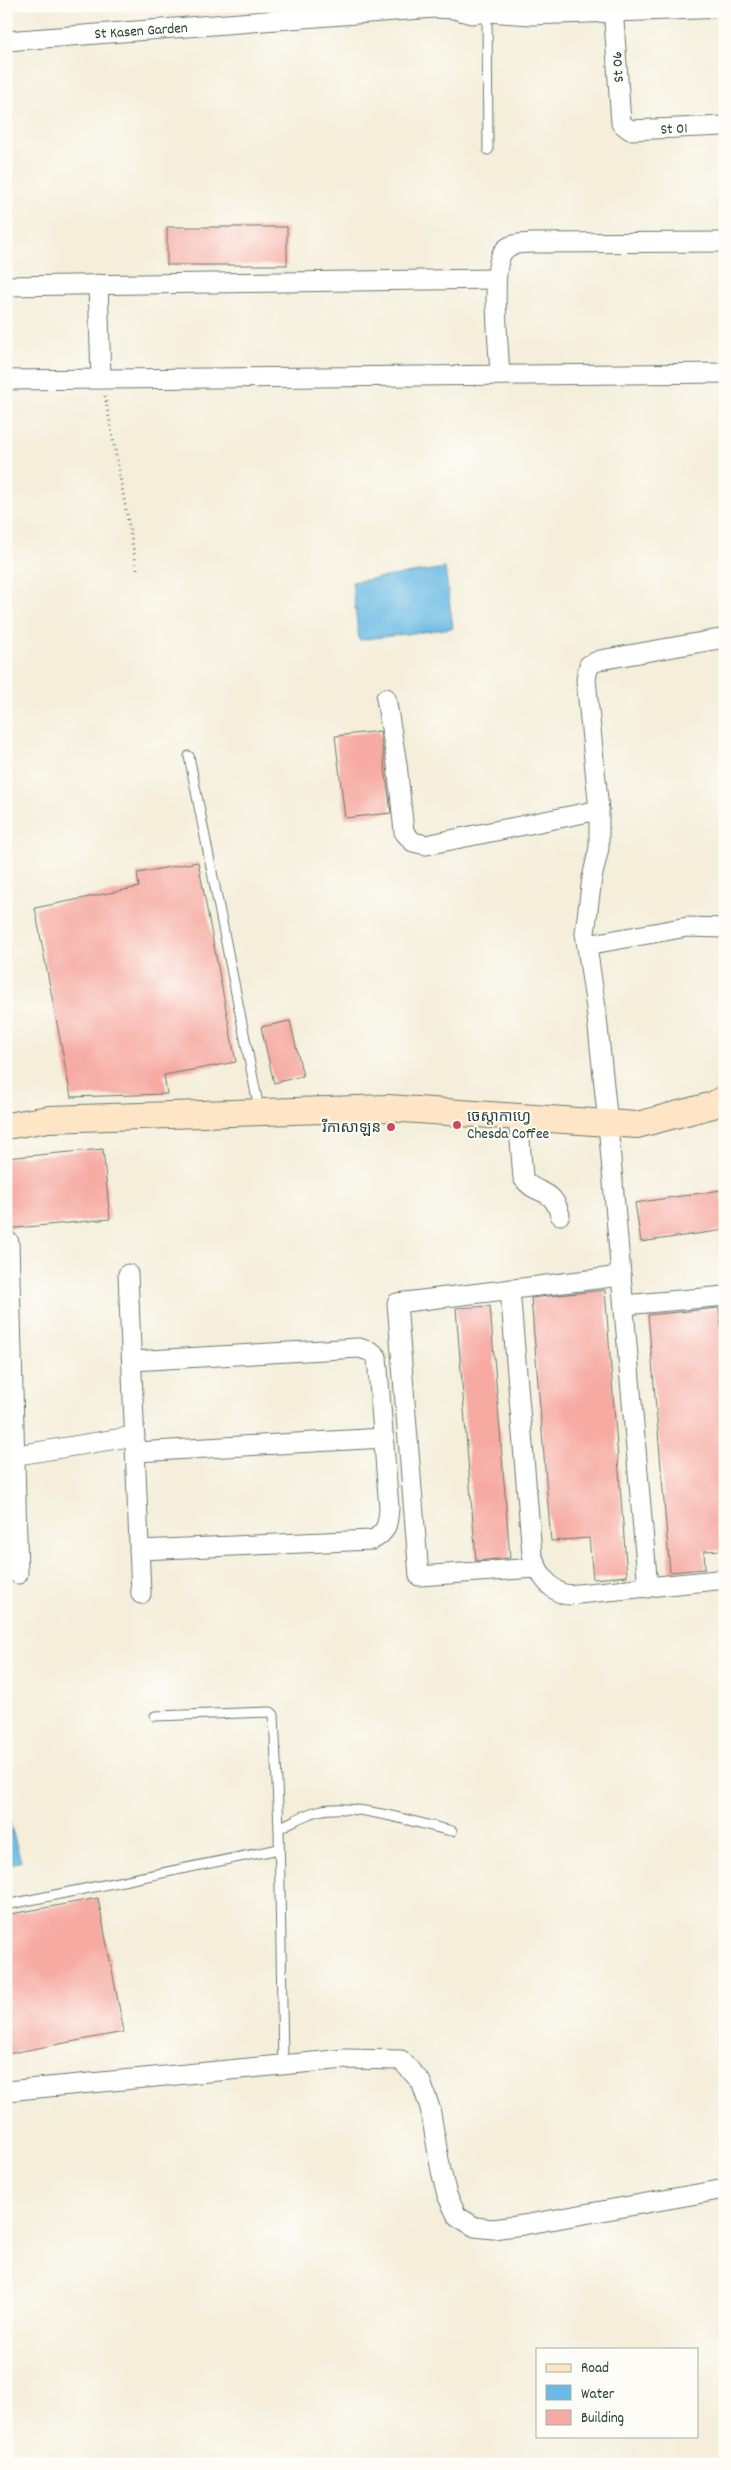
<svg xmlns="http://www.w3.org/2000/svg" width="731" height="2470" font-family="Dekko,'Noto Sans Khmer',sans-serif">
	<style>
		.water { fill: #69bae4; stroke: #447c8c }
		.building { fill: #f6aaa2 }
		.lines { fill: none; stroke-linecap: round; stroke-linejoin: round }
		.lane-casing { stroke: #6a7b6e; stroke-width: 11 }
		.street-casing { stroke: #6a7b6e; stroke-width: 21 }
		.secondary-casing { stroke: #6a7b6e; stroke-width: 28 }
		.path { stroke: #6a7b6e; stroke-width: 3; stroke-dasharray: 1 4; stroke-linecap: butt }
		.lane { stroke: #fff; stroke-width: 9 }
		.street { stroke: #fff; stroke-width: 19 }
		.secondary { stroke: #fde5c5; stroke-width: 26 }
		.poi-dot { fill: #d1495b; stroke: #fdfcf7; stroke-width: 2 }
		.labels { text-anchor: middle; stroke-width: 4; stroke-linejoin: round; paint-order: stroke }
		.street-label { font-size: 15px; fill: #1f3d34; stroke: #fdfcf7 }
		.poi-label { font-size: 15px; fill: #1f3d34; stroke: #fdfcf7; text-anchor: start }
	</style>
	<rect width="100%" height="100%" fill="#fdfcf7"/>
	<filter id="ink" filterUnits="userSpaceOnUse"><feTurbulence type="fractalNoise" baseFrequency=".02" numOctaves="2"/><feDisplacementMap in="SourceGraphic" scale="10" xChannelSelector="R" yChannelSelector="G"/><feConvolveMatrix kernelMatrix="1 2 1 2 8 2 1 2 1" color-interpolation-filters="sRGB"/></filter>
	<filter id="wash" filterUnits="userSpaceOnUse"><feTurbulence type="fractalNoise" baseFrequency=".0096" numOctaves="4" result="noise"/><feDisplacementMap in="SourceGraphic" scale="20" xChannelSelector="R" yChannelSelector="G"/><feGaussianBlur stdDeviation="1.12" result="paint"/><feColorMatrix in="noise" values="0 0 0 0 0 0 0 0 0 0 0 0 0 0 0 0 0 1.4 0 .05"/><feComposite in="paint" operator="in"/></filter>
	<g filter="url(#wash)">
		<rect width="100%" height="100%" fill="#f4eeda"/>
		<g class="water">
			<polygon points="445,568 453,628 359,640 352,582"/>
			<polygon points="6,1809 21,1861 6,1866"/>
		</g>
		<g id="blocks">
			<g class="building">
				<rect x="167" y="227" width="120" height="38"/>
				<polygon points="380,731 391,813 345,818 335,736"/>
				<polygon points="198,862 236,1062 164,1075 167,1094 71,1097 35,908 139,887 137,873"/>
				<polygon points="290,1021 303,1076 274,1083 261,1027"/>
				<polygon points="103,1149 110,1219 6,1229 6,1158"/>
				<polygon points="721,1190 725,1230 641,1242 635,1203"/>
				<polygon points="605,1290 627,1576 593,1579 589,1538 551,1541 531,1298"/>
				<polygon points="490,1306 510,1558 476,1561 456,1308"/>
				<polygon points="719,1308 725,1366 725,1550 704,1551 705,1569 670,1572 648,1315"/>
				<polygon points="98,1898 124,2032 6,2054 6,1915"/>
			</g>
		</g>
	</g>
	<g filter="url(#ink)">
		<use href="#blocks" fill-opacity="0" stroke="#6a7b6e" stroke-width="1"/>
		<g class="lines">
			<defs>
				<g id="lane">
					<polyline points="487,12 488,150"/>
					<polyline points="189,756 259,1109"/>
					<polyline points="155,1716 271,1712 274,1715 279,1828 283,2065"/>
					<path d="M 279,1828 C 292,1822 305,1814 318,1811 C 354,1802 416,1823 452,1831"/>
					<polyline points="6,1905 279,1849"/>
				</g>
				<g id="street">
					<polyline points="613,6 621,123 630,130 725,126"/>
					<polyline points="6,41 434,8 454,9 471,14 487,12 531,15 725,8"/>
					<polyline points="98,284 101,378"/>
					<polyline points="6,286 496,279"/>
					<path d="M 500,375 C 499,351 490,269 503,252 C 509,243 520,244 531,243 L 725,242"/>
					<polyline points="6,380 725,373"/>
					<polyline points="386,698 397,764 404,832 413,842 426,845 599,810"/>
					<polyline points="587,945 687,927 725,928"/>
					<path d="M 518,1116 L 523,1178 C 536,1197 552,1185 560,1215"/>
					<polyline points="9,1242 18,1574"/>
					<polyline points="128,1274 141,1594"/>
					<path d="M 510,1289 L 532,1554 C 537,1570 549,1592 568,1595 L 717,1580 L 725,1578"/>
					<polyline points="624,1305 725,1296"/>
					<path d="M 132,1361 L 359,1348 L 372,1352 L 377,1357 L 389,1508 C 388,1523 387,1533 372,1540 L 139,1550"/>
					<polyline points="136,1452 384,1438"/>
					<polyline points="6,1457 135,1436"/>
					<polyline points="536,1568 419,1576 397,1303 621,1276"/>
					<polyline points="648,1588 608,1124 596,1008 585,933 592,878 599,848 599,810 586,679 589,665 600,660 725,638"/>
					<polyline points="6,2091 345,2059 401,2060 421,2082 430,2108 441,2171 447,2195 457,2216 475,2227 493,2229 523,2225 725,2189"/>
				</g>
				<polyline id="secondary" points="6,1126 49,1119 388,1108 637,1125 713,1105 725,1098"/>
			</defs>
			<use href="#lane" class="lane-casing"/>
			<use href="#street" class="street-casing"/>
			<use href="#secondary" class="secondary-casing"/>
			<polyline class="path" points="105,396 137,569"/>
			<use href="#lane" class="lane"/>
			<use href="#street" class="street"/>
			<use href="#secondary" class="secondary"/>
		</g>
	</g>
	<g class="poi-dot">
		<circle cx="457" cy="1125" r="5"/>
		<circle cx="391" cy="1127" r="5"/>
	</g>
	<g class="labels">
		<g class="street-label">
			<text transform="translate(141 30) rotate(-4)" y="5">St Kasen Garden</text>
			<text transform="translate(617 67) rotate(-94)" y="5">St 06</text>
			<text transform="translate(674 128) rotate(-3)" y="5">St 01</text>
		</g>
		<g class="poi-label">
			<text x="467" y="1121">ចេស្ដាកាហ្វេ<tspan x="467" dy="17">Chesda Coffee</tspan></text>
			<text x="381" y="1132" text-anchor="end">រីកាសាឡន</text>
		</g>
	</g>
	<rect width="731" height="2470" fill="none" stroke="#fdfcf7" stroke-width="25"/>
	<rect x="536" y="2348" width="162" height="90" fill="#fdfcf7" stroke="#a4b0a9"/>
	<rect x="546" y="2364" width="25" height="8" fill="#fde5c5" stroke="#a4b0a9"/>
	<text x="581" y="2372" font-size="15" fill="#1f3d34">Road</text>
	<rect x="546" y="2385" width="25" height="15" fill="#69bae4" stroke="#a4b0a9"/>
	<text x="581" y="2398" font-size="15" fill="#1f3d34">Water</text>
	<rect x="546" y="2410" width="25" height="15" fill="#f6aaa2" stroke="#a4b0a9"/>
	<text x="581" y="2422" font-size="15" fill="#1f3d34">Building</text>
</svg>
